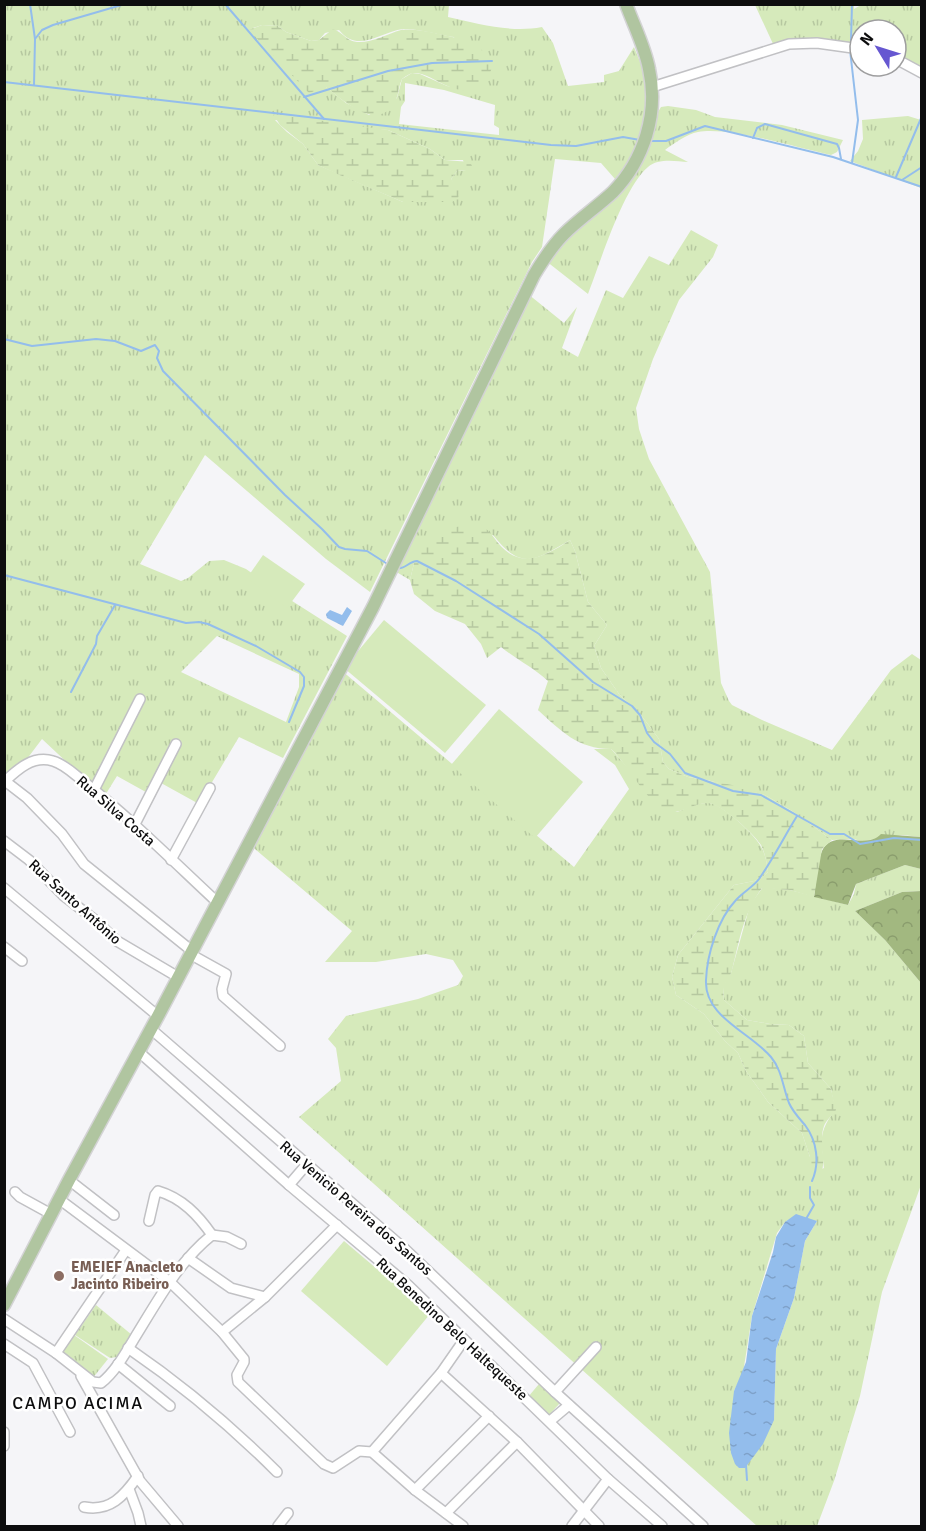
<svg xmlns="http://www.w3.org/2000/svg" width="926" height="1531" font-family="Signika,sans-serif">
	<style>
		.grass { fill: url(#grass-tufts); fill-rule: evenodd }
		.forest { fill: url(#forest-crowns) }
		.wetland { fill: url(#wetland-marsh) }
		.garden { fill: #d6eabb }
		.water { fill: url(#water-ripples) }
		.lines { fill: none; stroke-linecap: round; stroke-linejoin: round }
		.stream { stroke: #93bdec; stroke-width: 2 }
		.minor-casing { stroke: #c1c1c4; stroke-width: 12 }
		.major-casing { stroke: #d3d3d4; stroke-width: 15 }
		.minor { stroke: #fff; stroke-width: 9 }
		.major { stroke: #b0c5a0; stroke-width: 12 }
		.education-dot { fill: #8d6e63; stroke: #fff; stroke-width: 2 }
		.labels { text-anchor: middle; stroke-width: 5; stroke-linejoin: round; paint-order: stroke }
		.street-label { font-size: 15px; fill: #0d0d0e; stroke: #fff }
		.education-label { font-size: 15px; font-weight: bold; fill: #785e54; stroke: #fff; text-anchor: start }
		.quarter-label { font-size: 18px; letter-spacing: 1.5px; fill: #0d0d0e; stroke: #fff }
	</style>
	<defs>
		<pattern id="grass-tufts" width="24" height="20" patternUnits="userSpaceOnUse" patternTransform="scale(1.5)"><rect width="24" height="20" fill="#d6eabb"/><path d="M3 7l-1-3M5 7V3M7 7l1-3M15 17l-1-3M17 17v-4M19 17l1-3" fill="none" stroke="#b6c8a0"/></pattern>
		<pattern id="forest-crowns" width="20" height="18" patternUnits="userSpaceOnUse" patternTransform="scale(1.5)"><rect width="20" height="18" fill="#a2b880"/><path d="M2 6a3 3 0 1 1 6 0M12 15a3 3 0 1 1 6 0" fill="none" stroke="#8a9d6d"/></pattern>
		<pattern id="wetland-marsh" width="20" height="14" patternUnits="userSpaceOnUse" patternTransform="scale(1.5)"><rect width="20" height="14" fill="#d6eabb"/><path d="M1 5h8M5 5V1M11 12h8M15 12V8" fill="none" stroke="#b6c8a0"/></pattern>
		<pattern id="water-ripples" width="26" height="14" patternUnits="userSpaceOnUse" patternTransform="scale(1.5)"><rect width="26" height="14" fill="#93bdec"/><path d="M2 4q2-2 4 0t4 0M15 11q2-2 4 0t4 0" fill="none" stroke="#7ea1c9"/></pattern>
	</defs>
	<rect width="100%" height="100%" fill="#f5f5f8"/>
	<g class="grass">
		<path d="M 5,5 L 449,5 L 448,17 C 479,24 511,33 542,27 L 553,43 L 568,86 L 604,82 L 604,75 L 619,71 L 634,47 C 638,57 643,68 645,78 C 651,116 640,151 615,179 L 601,163 L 555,159 L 542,247 L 532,262 L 370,592 L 326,559 L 205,455 L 140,564 L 181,581 L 188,578 L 209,561 L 224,560 L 246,569 L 289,599 L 347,636 L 283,758 L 239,737 L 199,804 L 161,783 L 153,796 L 117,776 L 104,797 L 42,739 L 5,788 ZM 262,25 L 278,26 L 286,32 L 311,41 L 319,40 L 325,33 L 339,30 C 358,54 380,32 403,29 C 414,28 441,35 454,37 L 469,90 L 447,86 L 420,74 L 412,73 L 402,79 L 397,98 L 369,115 L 346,103 L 253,28 ZM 405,83 L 444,90 L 495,105 L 494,125 L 499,128 L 499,135 L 399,124 L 401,107 L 405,101 ZM 275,120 L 388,130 L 430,149 L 445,160 L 463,160 L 466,170 L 457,171 L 451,179 L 455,186 L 411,202 L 403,202 L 318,165 L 303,144 L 287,132 ZM 217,636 L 299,674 L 299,687 L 286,722 L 181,672 Z"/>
		<polygon points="755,5 854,5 854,9 861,5 921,5 921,76 896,59 896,30 860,30 860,49 806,48 805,39 795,38 774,46"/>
		<path d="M 668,106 L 696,110 L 715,117 L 782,125 L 843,140 L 837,152 L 831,155 C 797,148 729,126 698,132 C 687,134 673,144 665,150 L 688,162 C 675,161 658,158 648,167 C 623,188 600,263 588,294 L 546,261 L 640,164 L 652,141 L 656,115 L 661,107 Z"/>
		<polygon points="908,116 921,120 921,188 850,161 858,151 863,139 862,120"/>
		<path d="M 691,230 L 718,245 L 713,257 L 679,300 L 653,359 L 636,408 L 639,429 L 649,459 L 710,572 L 721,683 L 729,701 L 732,705 L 762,720 L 832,750 L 891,670 L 912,654 L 921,660 L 921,837 L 902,835 L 863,841 L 852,839 L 832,840 L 792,811 L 765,795 L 707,780 L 688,777 L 669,769 L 663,762 L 659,739 L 641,715 L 619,694 L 601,668 L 594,646 L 607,625 L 588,602 L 575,551 L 570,540 C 535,561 521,571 493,535 L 414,563 L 410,580 L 393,570 L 528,294 L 564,323 L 577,307 L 562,348 L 578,357 L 606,290 L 623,298 L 649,256 L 669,265 Z"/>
		<path d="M 341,670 L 574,867 L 629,789 L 615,765 L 594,749 L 611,749 L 629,769 L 650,797 L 677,812 C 686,808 699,802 709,803 C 722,804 753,833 760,845 C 765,852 767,863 768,872 L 759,880 L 734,885 L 678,955 L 672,977 L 676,995 L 704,1014 L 725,1041 L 738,1053 L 746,1071 L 768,1102 L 802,1133 L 810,1157 L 810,1174 L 824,1168 C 821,1140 818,1133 835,1110 L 831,1089 L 808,1063 L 804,1036 L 789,1025 L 770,1024 L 747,1020 L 724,1000 L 723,986 L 731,973 L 750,905 L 763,887 L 790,890 L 848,905 L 854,894 L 856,884 L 905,865 L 921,869 L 921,891 L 902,892 L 855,911 L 885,940 L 921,983 L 921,1185 L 882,1292 L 860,1396 L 834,1481 L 817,1526 L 757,1526 L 299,1117 L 341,1081 L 336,1048 L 328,1039 L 346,1016 L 418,999 L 458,985 L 463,976 L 453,960 L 426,954 L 376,962 L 325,962 L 352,931 L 250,845 ZM 790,1219 L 817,1221 L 805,1241 L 794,1298 L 776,1349 L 774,1420 L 734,1391 L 743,1373 L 752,1316 L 777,1233 L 785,1222 Z"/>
		<polygon points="96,1305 132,1335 117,1357 110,1358 75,1335"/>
		<polygon points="74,1335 108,1359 92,1379 60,1356"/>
		<polygon points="539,1384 560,1403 548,1416 528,1397"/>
	</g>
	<g class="forest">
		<path d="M 881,834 L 921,837 L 921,869 L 905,865 L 856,884 L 848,905 L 814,897 C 816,883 816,865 822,851 C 833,827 866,851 881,834 Z"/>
		<polygon points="921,891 922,891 921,983 885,940 855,911 902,892"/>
	</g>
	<g class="wetland">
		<path d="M 262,25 L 278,26 L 286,32 L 311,41 L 319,40 L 333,29 C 343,32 346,41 357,42 C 372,43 387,34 401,30 C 413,27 457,37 469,42 C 478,45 487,55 494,61 C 487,88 472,97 445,85 C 436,81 425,73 414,73 C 410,73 406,76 402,79 C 399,85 399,91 397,97 C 381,136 345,102 326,87 L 309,93 L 307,91 L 249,30 Z"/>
		<polygon points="273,114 388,130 430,149 445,160 470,162 472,166 466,170 457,171 451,179 460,190 458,198 452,202 403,202 335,173 318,165 303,144 280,125"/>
		<path d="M 470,523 C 487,526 489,531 499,544 C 521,570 546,556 570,540 L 575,551 L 588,602 L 607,625 L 594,646 L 601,668 L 619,694 L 641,715 L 659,739 L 663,762 L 669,769 L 688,777 L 732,785 L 765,795 L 792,811 L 832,840 L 822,849 L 814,897 L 790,890 L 762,888 C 743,914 740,939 732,970 C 727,986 722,980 724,1000 L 747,1020 L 770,1024 L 789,1025 L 804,1036 L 808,1063 L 831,1089 L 836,1110 C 832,1115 826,1121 824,1126 C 818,1143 828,1160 820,1176 L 810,1174 L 810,1157 L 802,1133 L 768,1102 L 746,1071 L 738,1053 L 725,1041 L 704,1014 L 676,995 L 672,977 L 678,955 L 734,885 L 759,880 L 768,872 C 767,863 765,853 761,845 C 754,834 721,803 707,803 C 692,803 678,818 663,809 C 644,798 629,766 611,749 C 578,749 561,731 538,710 L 548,681 C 534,668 516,659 501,647 L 487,658 L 481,644 L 465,624 L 435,611 L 414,594 L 410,580 L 414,563 L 427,541 L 446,530 Z"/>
	</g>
	<g class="garden">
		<polygon points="263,555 305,584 287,608 247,578"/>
		<polygon points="384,620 486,705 445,753 344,668"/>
		<polygon points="499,709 583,782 535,838 451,765"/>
		<polygon points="344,1241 430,1314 387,1366 301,1291"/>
	</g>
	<g class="water">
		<polygon points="347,607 352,611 343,626 327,618 326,614 330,610 342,615"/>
		<polygon points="796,1214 817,1221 805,1241 794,1298 776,1349 774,1420 763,1444 745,1468 739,1468 735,1464 731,1453 729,1433 734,1391 746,1362 752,1316 773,1252 776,1237 785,1222"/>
	</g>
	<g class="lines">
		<g class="stream">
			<polyline points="30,4 35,39 34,85"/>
			<polyline points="225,4 324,119"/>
			<polyline points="35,39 42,30 53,25 125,4"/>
			<polyline points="851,40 852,4"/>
			<polyline points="850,50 858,120 852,163"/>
			<polyline points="4,82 551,145 576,146 623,137 640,140"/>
			<polyline points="304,97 388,71 432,63 492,61"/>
			<polyline points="753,138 757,128 765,124 837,144 839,148 841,159"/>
			<polyline points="648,141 666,141 705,126 833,157 922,187"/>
			<polyline points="896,177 922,116"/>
			<polyline points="902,180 922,167"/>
			<polyline points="4,339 32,346 96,339 115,341 141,351 155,345 159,351 157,358 163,371 285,495 322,529 339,547 345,549 367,551 389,565"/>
			<path d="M 397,568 C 405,570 409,561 417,561 L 456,581 L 539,634 L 593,682 L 632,706 L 640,715 L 647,733 L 654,742 L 670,754 L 685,773 L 733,791 L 761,795 L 830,834 L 844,834 L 860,844 L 894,838 L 922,840"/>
			<polyline points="4,575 186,623 199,622 208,624 256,646 300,672 304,677 304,686 289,722"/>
			<polyline points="71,692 96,644 97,636 115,605"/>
			<path d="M 797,816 C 784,837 773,859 759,879 C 753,887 743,892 736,900 C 718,919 707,954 706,980 C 704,1017 750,1032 771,1057 C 782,1070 783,1088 789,1103 C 793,1112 799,1118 805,1125 C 817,1141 820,1163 812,1181"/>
			<polyline points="806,1219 814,1205 810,1198 810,1187"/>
			<polyline points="746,1465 747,1480"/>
		</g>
		<defs>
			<g id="minor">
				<polyline points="896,59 922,73"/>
				<polyline points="652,87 789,44 817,43 860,49"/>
				<polyline points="5,781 27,798 62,834 84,864 192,951"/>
				<path d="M 4,782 C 18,769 33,755 53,761 C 64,764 74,774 83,781 C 130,818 173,861 217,902"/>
				<polyline points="94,790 140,699"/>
				<polyline points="134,826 176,744"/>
				<polyline points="4,841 29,860 64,896 95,920 117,941 178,977"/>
				<polyline points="171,860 210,788"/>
				<polyline points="4,888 158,1016"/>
				<polyline points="4,947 22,961"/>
				<polyline points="190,954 226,974 222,989 223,996 280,1046"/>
				<polyline points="151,1029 406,1250 555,1392 703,1526"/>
				<polyline points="139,1052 289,1185 408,1285 608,1479 662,1526"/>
				<polyline points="69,1180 114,1215"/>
				<polyline points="289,1185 307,1164"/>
				<polyline points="15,1192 20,1197 51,1214"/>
				<polyline points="59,1199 170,1282 222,1332 244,1359 244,1362 237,1375 238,1382 324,1464 333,1468 359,1451 372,1452 415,1490 463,1526"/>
				<path d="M 149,1221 L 155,1195 L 158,1191 C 182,1198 198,1215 212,1235"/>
				<polyline points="188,1258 231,1288 265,1297"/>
				<path d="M 4,1319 L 56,1353 L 93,1382 L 101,1383 C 115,1372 125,1354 134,1339 C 157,1302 178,1262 212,1235 L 227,1237 L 241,1244"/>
				<polyline points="222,1332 265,1297 337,1225"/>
				<polyline points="4,1344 33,1363 70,1432"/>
				<path d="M 128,1348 C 182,1385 231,1426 277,1472"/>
				<polyline points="56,1353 126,1250"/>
				<polyline points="118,1364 170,1406"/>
				<polyline points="441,1373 517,1442 599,1526"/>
				<polyline points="81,1376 140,1481 178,1526"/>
				<polyline points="555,1392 596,1347"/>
				<polyline points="550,1421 569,1405"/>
				<polyline points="4,1432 4,1446"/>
				<polyline points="372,1452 441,1373 464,1340"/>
				<polyline points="129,1489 138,1513 141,1526"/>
				<polyline points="415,1490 489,1416"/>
				<path d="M 84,1507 C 110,1512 124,1496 138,1476"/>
				<polyline points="446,1513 517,1442"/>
				<polyline points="278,1526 288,1513"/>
				<polyline points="572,1526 608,1479"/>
			</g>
			<path id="major" d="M 4,1305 L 69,1180 L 158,1016 L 373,607 L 534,275 C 543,260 552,246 564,234 C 579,219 597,207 613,192 C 644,160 659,113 649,69 C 645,47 634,26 626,4"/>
		</defs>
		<use href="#minor" class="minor-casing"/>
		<use href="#major" class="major-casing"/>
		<use href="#minor" class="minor"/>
		<use href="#major" class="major"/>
	</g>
	<circle class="education-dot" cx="59" cy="1276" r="6"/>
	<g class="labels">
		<g class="street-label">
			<text transform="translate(116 811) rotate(41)" y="5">Rua Silva Costa</text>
			<text transform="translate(75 902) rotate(42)" y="5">Rua Santo Antônio</text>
			<text transform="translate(356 1208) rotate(41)" y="5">Rua Venicio Pereira dos Santos</text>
			<text transform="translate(452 1329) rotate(43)" y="5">Rua Benedino Belo Haltequeste</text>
		</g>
		<g class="education-label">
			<text x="71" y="1272">EMEIEF Anacleto<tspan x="71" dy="17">Jacinto Ribeiro</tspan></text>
		</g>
		<g class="quarter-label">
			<text x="78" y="1409">CAMPO ACIMA</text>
		</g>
	</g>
	<rect width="926" height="1531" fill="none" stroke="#0d0d0e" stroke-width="12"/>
	<g transform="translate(878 48) rotate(308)"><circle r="28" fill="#ffffff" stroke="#9e9e9f" stroke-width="1.5"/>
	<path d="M0-4.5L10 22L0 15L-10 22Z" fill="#6657d1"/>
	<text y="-9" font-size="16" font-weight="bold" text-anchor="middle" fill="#0d0d0e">N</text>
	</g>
</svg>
